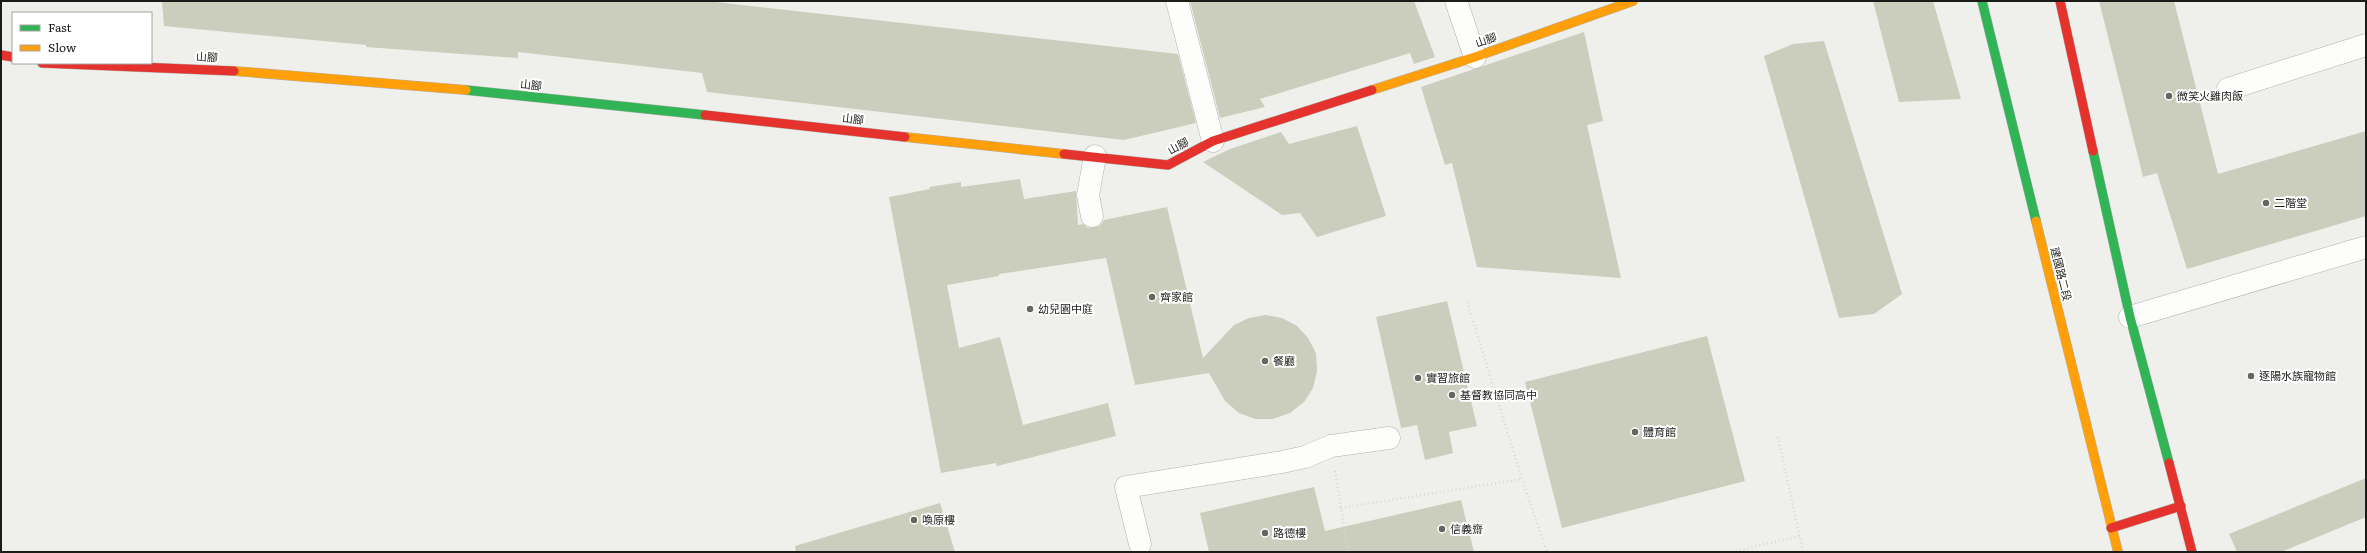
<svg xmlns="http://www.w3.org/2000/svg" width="2367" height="553" font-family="Literata,'Noto Sans TC',serif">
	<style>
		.building { fill: #cbcebc }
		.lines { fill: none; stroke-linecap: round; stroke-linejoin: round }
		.street-casing { stroke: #b0b1ac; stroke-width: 23 }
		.fast-casing { stroke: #b0b1ac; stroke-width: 10 }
		.slow-casing { stroke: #b0b1ac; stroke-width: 10 }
		.jam-casing { stroke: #b0b1ac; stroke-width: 10 }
		.path { stroke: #d8d8d7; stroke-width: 2.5; stroke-dasharray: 1 3; stroke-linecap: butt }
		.street { stroke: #fdfdfc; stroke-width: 22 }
		.fast { stroke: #30b455; stroke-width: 9 }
		.slow { stroke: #ff9f0a; stroke-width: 9 }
		.jam { stroke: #e5322d; stroke-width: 9 }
		.poi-dot { fill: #656662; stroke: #fff; stroke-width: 1.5 }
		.labels { text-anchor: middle; stroke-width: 4; stroke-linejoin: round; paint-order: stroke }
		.street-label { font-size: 11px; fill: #1b1c18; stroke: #fff }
		.poi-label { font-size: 11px; fill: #1b1c18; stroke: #fff; text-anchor: start }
	</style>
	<rect width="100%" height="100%" fill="#eff0eb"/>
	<g class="building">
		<polygon points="162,1 707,1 1178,54 1196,123 1124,140 707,92 702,73 518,52 518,58 366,47 366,45 164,26"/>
		<polygon points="1190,1 1414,1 1435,57 1414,64 1410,53 1260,99 1265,107 1220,118"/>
		<polygon points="1873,1 1933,1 1961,99 1899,102"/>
		<polygon points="2099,1 2174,1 2218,174 2366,131 2366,216 2187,269 2157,173 2143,177"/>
		<polygon points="1584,32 1603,121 1587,125 1621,278 1477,267 1452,163 1445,165 1421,87"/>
		<polygon points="1824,41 1902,294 1874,314 1839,318 1764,56 1793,44"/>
		<polygon points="1357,126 1386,216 1317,237 1300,213 1282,215 1203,162 1230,149 1281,132 1289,144"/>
		<polygon points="1020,179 1024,199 1076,191 1078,225 1083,224 1088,228 1100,226 1104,220 1167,207 1203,358 1234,325 1249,318 1266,315 1282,318 1297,326 1308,338 1316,353 1317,371 1313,388 1304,402 1290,413 1273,419 1255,419 1239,413 1225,401 1209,373 1135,385 1106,258 999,274 999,276 947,285 959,348 1000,337 1023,425 1108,403 1116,436 997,466 996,463 941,473 889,197 930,189 929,187 961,182 961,187"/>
		<polygon points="1447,301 1477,426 1449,432 1453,453 1425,460 1417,425 1401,428 1376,317"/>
		<polygon points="1707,336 1745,481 1562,528 1525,382"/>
		<polygon points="2366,478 2366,517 2281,552 2237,552 2229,534"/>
		<polygon points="1314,487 1325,531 1461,500 1474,552 1209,552 1200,513"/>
		<polygon points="940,503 955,552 796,552 795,546"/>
	</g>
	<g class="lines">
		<defs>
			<g id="street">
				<polyline points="1177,1 1213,141"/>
				<polyline points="1456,1 1475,57"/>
				<polyline points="2228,89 2366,45"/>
				<polyline points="1092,216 1088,195 1095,156"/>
				<polyline points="2130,317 2366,247"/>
				<polyline points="1140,544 1126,487 1282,462 1305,457 1331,446 1389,438"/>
			</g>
			<g id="fast">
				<polyline points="1982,1 2036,221"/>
				<polyline points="466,90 705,115"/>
				<polyline points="2093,151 2130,317 2169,463"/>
			</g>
			<g id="slow">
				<polyline points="234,71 466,90"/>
				<polyline points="1372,90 1475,57 1633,1"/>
				<polyline points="905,137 1064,154"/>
				<polyline points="2036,221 2118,552"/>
			</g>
			<g id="jam">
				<polyline points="2060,1 2093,151"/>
				<polyline points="1,55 13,57"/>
				<polyline points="42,63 234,71"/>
				<polyline points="705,115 905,137"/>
				<polyline points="1064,154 1168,165 1213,141 1372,90"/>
				<polyline points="2169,463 2192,552"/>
				<polyline points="2111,528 2181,506"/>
			</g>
		</defs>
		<use href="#street" class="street-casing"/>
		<use href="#fast" class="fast-casing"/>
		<use href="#slow" class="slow-casing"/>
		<use href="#jam" class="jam-casing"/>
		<g class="path">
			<polyline points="1467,302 1522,479 1547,552"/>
			<polyline points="1778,437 1803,552"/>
			<polyline points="1335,471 1348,552"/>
			<polyline points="1341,508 1522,479"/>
			<polyline points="1732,552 1800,536"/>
		</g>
		<use href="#street" class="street"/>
		<use href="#fast" class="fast"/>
		<use href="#slow" class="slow"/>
		<use href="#jam" class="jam"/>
	</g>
	<g class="poi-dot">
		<circle cx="2169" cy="96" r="4"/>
		<circle cx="2266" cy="203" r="4"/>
		<circle cx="1152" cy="297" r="4"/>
		<circle cx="1030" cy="309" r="4"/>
		<circle cx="1265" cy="361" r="4"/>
		<circle cx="2251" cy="376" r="4"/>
		<circle cx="1418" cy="378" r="4"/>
		<circle cx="1452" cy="395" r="4"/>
		<circle cx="1635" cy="432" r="4"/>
		<circle cx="914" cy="520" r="4"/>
		<circle cx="1442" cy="529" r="4"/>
		<circle cx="1265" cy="533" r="4"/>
	</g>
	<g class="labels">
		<g class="street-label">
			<text transform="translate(1486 40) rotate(-19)" y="4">山腳</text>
			<text transform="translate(207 57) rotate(3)" y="4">山腳</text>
			<text transform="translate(531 85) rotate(6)" y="4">山腳</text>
			<text transform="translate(853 119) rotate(6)" y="4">山腳</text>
			<text transform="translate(1178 146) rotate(-28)" y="4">山腳</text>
			<text transform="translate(2061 274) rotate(76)" y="4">建國路二段</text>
		</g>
		<g class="poi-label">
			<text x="2177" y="100">微笑火雞肉飯</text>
			<text x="2274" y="207">二階堂</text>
			<text x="1160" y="301">齊家館</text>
			<text x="1038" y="313">幼兒園中庭</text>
			<text x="1273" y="365">餐廳</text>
			<text x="2259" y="380">逐陽水族寵物館</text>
			<text x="1426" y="382">實習旅館</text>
			<text x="1460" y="399">基督教協同高中</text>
			<text x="1643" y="436">體育館</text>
			<text x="922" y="524">喚原樓</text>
			<text x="1450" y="533">信義齋</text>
			<text x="1273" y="537">路德樓</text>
		</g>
	</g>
	<rect width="2367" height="553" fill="none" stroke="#1b1c18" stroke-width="4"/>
	<rect x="12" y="12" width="140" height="52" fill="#ffffff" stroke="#a4a4a3"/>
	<rect x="20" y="25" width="20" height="6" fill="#30b455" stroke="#a4a4a3"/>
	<text x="48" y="32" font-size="12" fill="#1b1c18">Fast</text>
	<rect x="20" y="45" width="20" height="6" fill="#ff9f0a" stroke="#a4a4a3"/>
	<text x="48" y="52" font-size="12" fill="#1b1c18">Slow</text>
</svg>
